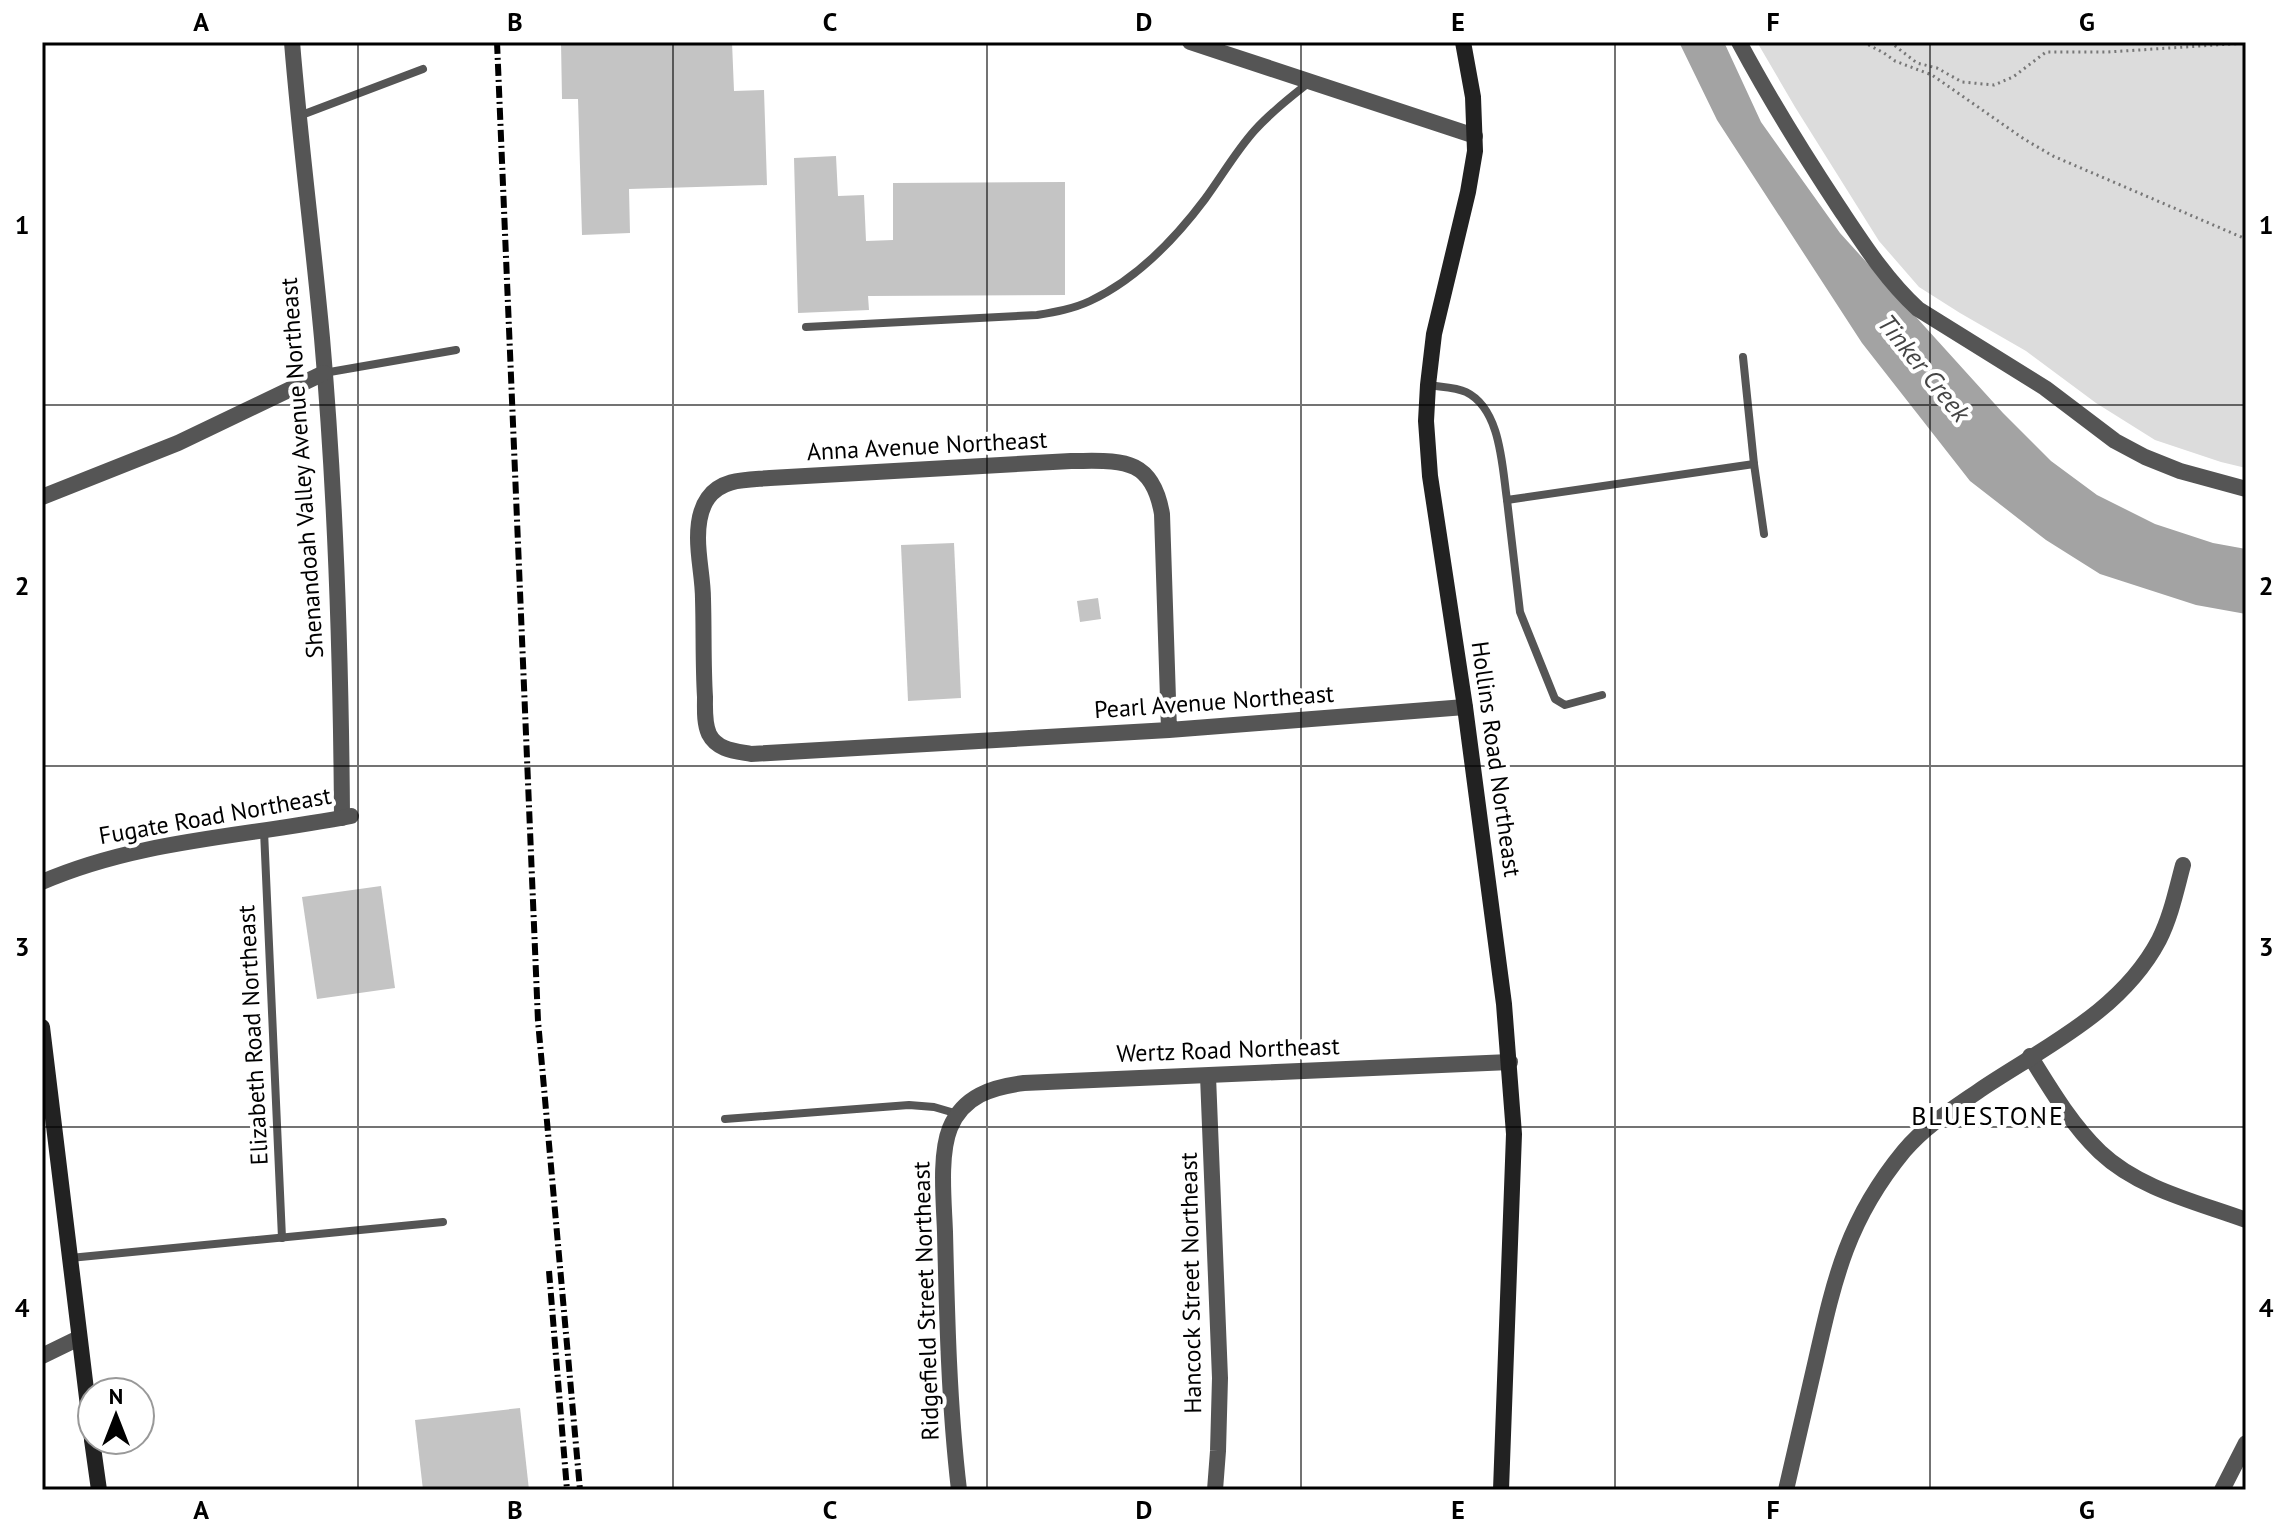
<svg xmlns="http://www.w3.org/2000/svg" width="2288" height="1532" font-family="'PT Sans',sans-serif">
	<style>
		.green { fill: #dcdcdc }
		.water { fill: #a3a3a3 }
		.building { fill: #c4c4c4 }
		.lines { fill: none; stroke-linecap: round; stroke-linejoin: round }
		.path { stroke: #777; stroke-width: 3; stroke-dasharray: 2 4; stroke-linecap: butt }
		.service { stroke: #555; stroke-width: 8 }
		.minor { stroke: #555; stroke-width: 16 }
		.secondary { stroke: #222; stroke-width: 16 }
		.rail { stroke: #000; stroke-width: 6; stroke-dasharray: 12 4 2 4; stroke-linecap: butt }
		.grid { fill: none; stroke: #000; stroke-width: 2; stroke-opacity: 0.55 }
		.labels { text-anchor: middle; stroke-width: 8; stroke-linejoin: round; paint-order: stroke }
		.street-label { font-size: 24px; fill: #000; stroke: #fff }
		.water-label { font-size: 26px; font-style: italic; fill: #444; stroke: #fff }
		.neighbourhood-label { font-size: 26px; letter-spacing: 2px; fill: #000; stroke: #fff }
		.neatline { fill: none; stroke: #000; stroke-width: 3 }
		.grid-label { font-size: 26px; text-anchor: middle; font-weight: bold; fill: #000 }
	</style>
	<rect width="100%" height="100%" fill="#fff"/>
	<polygon class="green" points="1757,42 2246,42 2246,468 2221,462 2155,440 2096,403 2026,351 1960,313 1919,287 1879,241 1795,107"/>
	<polygon class="water" points="1679,42 1724,42 1761,122 1840,233 2003,413 2051,461 2097,495 2155,524 2213,543 2246,549 2246,614 2196,605 2100,574 2046,540 1970,481 1862,343 1717,120"/>
	<g class="building">
		<polygon points="561,42 732,42 734,91 764,90 767,185 629,189 630,233 582,235 578,99 562,99"/>
		<polygon points="836,156 838,196 864,195 866,241 893,240 893,183 1065,182 1065,295 868,296 869,310 798,313 794,158"/>
		<polygon points="954,543 961,698 908,701 901,545"/>
		<polygon points="1098,598 1101,619 1080,622 1077,601"/>
		<polygon points="381,886 395,988 317,999 302,897"/>
		<polygon points="520,1408 529,1490 423,1490 415,1420"/>
	</g>
	<g class="lines">
		<g class="path">
			<polyline points="1863,42 1884,53 1895,61 1932,75 2024,139 2053,156 2246,239"/>
			<polyline points="1890,42 1917,63 1937,68 1962,82 1994,85 2013,77 2046,52 2108,52 2246,43"/>
		</g>
		<g class="service">
			<polyline points="299,116 423,69"/>
			<path d="M 806,327 L 1037,315 C 1055,312 1073,309 1090,301 C 1135,280 1175,239 1205,199 C 1222,176 1236,151 1255,130 C 1272,111 1292,96 1311,81"/>
			<polyline points="1743,357 1754,464 1764,534"/>
			<polyline points="324,373 456,350"/>
			<path d="M 1428,385 C 1440,387 1456,387 1466,392 C 1501,409 1502,466 1507,500 L 1754,464"/>
			<polyline points="1507,500 1520,612 1555,699 1565,705 1602,695"/>
			<polyline points="264,831 282,1238"/>
			<polyline points="725,1119 909,1105 934,1107 958,1114"/>
			<polyline points="70,1258 443,1222"/>
		</g>
		<g class="minor">
			<path d="M 292,42 C 300,141 313,240 322,338 C 336,498 341,659 342,818"/>
			<polyline points="1190,42 1475,136"/>
			<path d="M 1739,42 C 1769,98 1803,153 1838,206 C 1862,242 1886,280 1918,309 L 2045,388 L 2115,441 L 2145,457 L 2180,471 L 2246,489"/>
			<polyline points="42,497 178,443 324,373"/>
			<path d="M 1169,730 L 1162,514 C 1152,455 1119,461 1071,461 L 770,478 C 748,480 722,478 708,498 C 700,509 698,525 698,538 C 698,559 703,579 703,599 C 704,632 703,665 705,697 C 705,709 704,723 709,734 C 717,750 735,751 751,754 L 1169,730 L 1465,707"/>
			<path d="M 42,882 C 142,839 246,837 351,816"/>
			<path d="M 2030,1056 C 2051,1090 2072,1125 2100,1152 C 2139,1189 2197,1202 2246,1220"/>
			<polyline points="1208,1076 1220,1378 1218,1451 1215,1490"/>
			<polyline points="42,1356 79,1338"/>
			<path d="M 959,1490 C 949,1405 947,1318 945,1232 C 944,1203 939,1155 950,1128 C 963,1096 992,1087 1024,1083 L 1510,1062"/>
			<path d="M 1786,1490 C 1796,1447 1806,1403 1816,1360 C 1835,1276 1848,1219 1904,1151 C 1925,1126 1954,1108 1980,1090 C 2044,1047 2121,1012 2159,940 C 2171,916 2176,891 2183,865"/>
			<polyline points="2222,1490 2246,1443"/>
		</g>
		<g class="secondary">
			<polyline points="1463,42 1473,97 1475,151 1468,192 1434,334 1428,385 1426,421 1430,476 1465,707 1504,1004 1514,1134 1501,1490"/>
			<polyline points="42,1027 92,1439"/>
			<polyline points="92,1440 99,1490"/>
		</g>
		<g class="rail">
			<polyline points="497,42 538,1021 580,1490"/>
			<polyline points="549,1271 567,1490"/>
		</g>
	</g>
	<path class="grid" d="M 358,42 L 358,1490M 673,42 L 673,1490M 987,42 L 987,1490M 1301,42 L 1301,1490M 1615,42 L 1615,1490M 1930,42 L 1930,1490M 42,405 L 2246,405M 42,766 L 2246,766M 42,1127 L 2246,1127"/>
	<g class="labels">
		<g class="street-label">
			<text transform="translate(927 446) rotate(-3)" y="8">Anna Avenue Northeast</text>
			<text transform="translate(302 468) rotate(-94)" y="8">Shenandoah Valley Avenue Northeast</text>
			<text transform="translate(1214 702) rotate(-4)" y="8">Pearl Avenue Northeast</text>
			<text transform="translate(1496 759) rotate(82)" y="8">Hollins Road Northeast</text>
			<text transform="translate(215 816) rotate(-10)" y="8">Fugate Road Northeast</text>
			<text transform="translate(253 1035) rotate(-93)" y="8">Elizabeth Road Northeast</text>
			<text transform="translate(1228 1050) rotate(-2)" y="8">Wertz Road Northeast</text>
			<text transform="translate(1191 1283) rotate(-91)" y="8">Hancock Street Northeast</text>
			<text transform="translate(926 1301) rotate(-92)" y="8">Ridgefield Street Northeast</text>
		</g>
		<g class="water-label">
			<text transform="translate(1924 368) rotate(51)" y="9">Tinker Creek</text>
		</g>
		<g class="neighbourhood-label">
			<text x="1988" y="1125">BLUESTONE</text>
		</g>
	</g>
	<rect width="2288" height="1532" fill="none" stroke="#ffffff" stroke-width="88"/>
	<g transform="translate(116 1416)"><circle r="38" fill="#ffffff" stroke="#999999" stroke-width="2"/>
	<path d="M0-6L14 30L0 20L-14 30Z" fill="#000000"/>
	<text y="-12" font-size="22" font-weight="bold" text-anchor="middle" fill="#000000">N</text>
	</g>
	<rect x="44" y="44" width="2200" height="1444" class="neatline"/>
	<g class="grid-label">
		<text x="201" y="31">A</text>
		<text x="515" y="31">B</text>
		<text x="830" y="31">C</text>
		<text x="1144" y="31">D</text>
		<text x="1458" y="31">E</text>
		<text x="1773" y="31">F</text>
		<text x="2087" y="31">G</text>
		<text x="22" y="234">1</text>
		<text x="2266" y="234">1</text>
		<text x="22" y="595">2</text>
		<text x="2266" y="595">2</text>
		<text x="22" y="956">3</text>
		<text x="2266" y="956">3</text>
		<text x="22" y="1317">4</text>
		<text x="2266" y="1317">4</text>
		<text x="201" y="1519">A</text>
		<text x="515" y="1519">B</text>
		<text x="830" y="1519">C</text>
		<text x="1144" y="1519">D</text>
		<text x="1458" y="1519">E</text>
		<text x="1773" y="1519">F</text>
		<text x="2087" y="1519">G</text>
	</g>
</svg>
